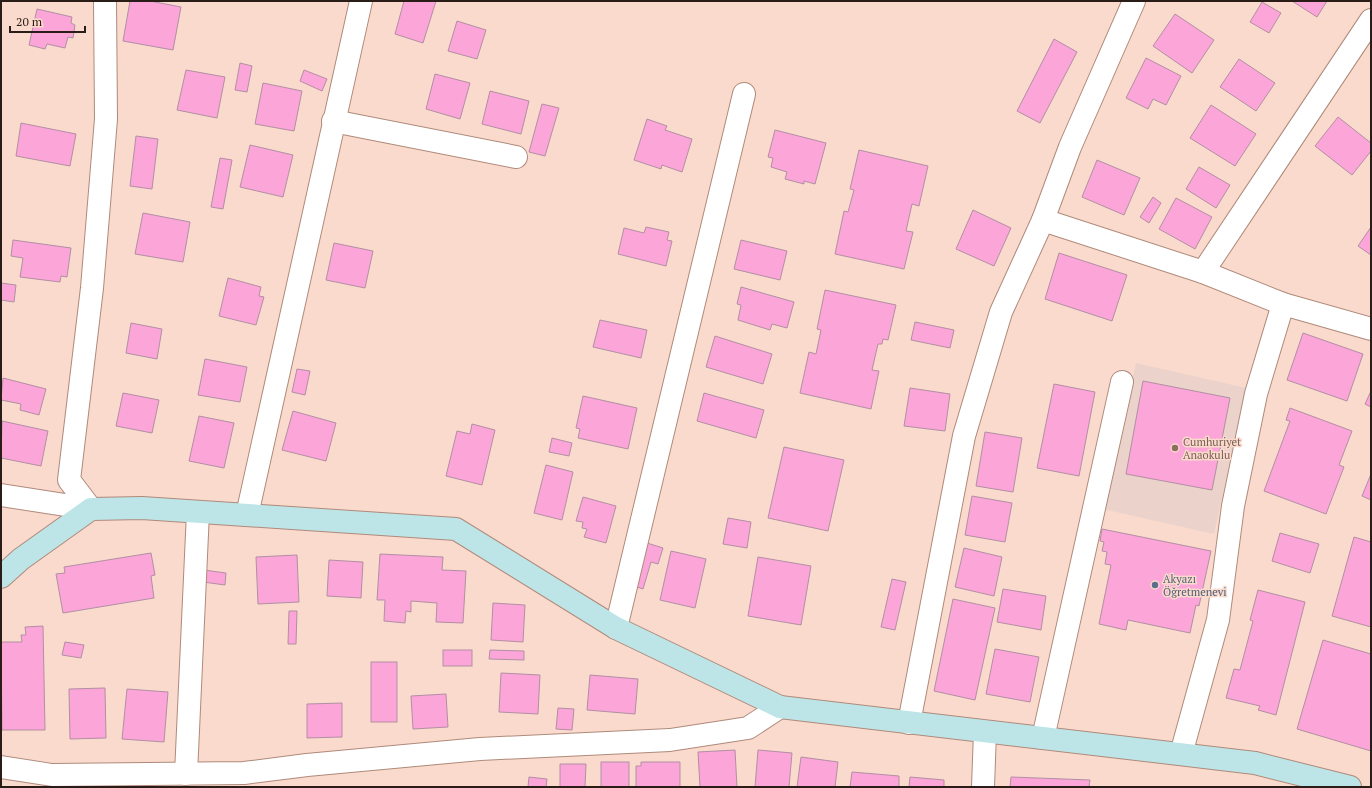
<svg xmlns="http://www.w3.org/2000/svg" width="1372" height="788" font-family="'PT Serif',serif">
	<style>
		.education { fill: #ebd2ca }
		.building { fill: #fba5d8; stroke: #b28fa3 }
		.lines { fill: none; stroke-linecap: round; stroke-linejoin: round }
		.street-casing { stroke: #af8a7b; stroke-width: 24 }
		.secondary-casing { stroke: #af8a7b; stroke-width: 24 }
		.street { stroke: #fff; stroke-width: 22 }
		.secondary { stroke: #bde5e7; stroke-width: 22 }
		.education-dot { fill: #8d6e63; stroke: #fadacc; stroke-width: 1.5 }
		.service-dot { fill: #5c6f8a; stroke: #fadacc; stroke-width: 1.5 }
		.labels { text-anchor: middle; stroke-width: 3; stroke-linejoin: round; paint-order: stroke }
		.education-label { font-size: 11px; fill: #785e54; stroke: #fadacc; text-anchor: start }
		.service-label { font-size: 11px; fill: #4e5e75; stroke: #fadacc; text-anchor: start }
	</style>
	<rect width="100%" height="100%" fill="#fadacc"/>
	<polygon class="education" points="1136,363 1246,388 1214,534 1103,509"/>
	<g class="building">
		<polygon points="130,1 150,1 181,7 173,50 123,41"/>
		<polygon points="404,1 436,1 423,43 395,34"/>
		<polygon points="1292,1 1327,1 1317,17"/>
		<polygon points="1262,2 1281,13 1269,33 1250,22"/>
		<polygon points="37,9 72,17 71,23 75,25 73,38 68,37 65,48 47,44 45,49 29,45"/>
		<polygon points="1175,14 1214,40 1192,73 1153,46"/>
		<polygon points="457,21 486,30 477,59 448,51"/>
		<polygon points="1054,39 1077,52 1040,123 1017,111"/>
		<polygon points="1146,58 1181,76 1166,105 1153,99 1148,109 1126,98"/>
		<polygon points="1239,59 1275,83 1256,111 1220,87"/>
		<polygon points="240,63 252,66 247,92 235,90"/>
		<polygon points="186,70 225,77 217,118 177,110"/>
		<polygon points="304,70 327,79 322,91 300,81"/>
		<polygon points="435,74 470,83 460,119 426,109"/>
		<polygon points="263,83 302,91 294,131 255,124"/>
		<polygon points="490,91 529,101 521,134 482,124"/>
		<polygon points="542,104 559,108 545,156 529,152"/>
		<polygon points="1211,105 1256,134 1235,166 1190,138"/>
		<polygon points="1338,117 1371,143 1371,151 1352,175 1315,146"/>
		<polygon points="647,119 667,126 665,130 692,139 682,172 662,165 661,169 634,160"/>
		<polygon points="21,123 76,134 70,166 16,156"/>
		<polygon points="775,130 826,143 815,184 804,181 804,184 785,179 787,172 771,167 773,158 768,157"/>
		<polygon points="136,136 158,139 152,189 130,186"/>
		<polygon points="250,145 293,155 283,197 240,187"/>
		<polygon points="859,150 928,166 919,206 912,204 906,231 913,232 904,269 835,254 844,211 848,212 854,190 850,189"/>
		<polygon points="220,158 232,160 223,209 211,207"/>
		<polygon points="1097,160 1140,178 1124,215 1082,197"/>
		<polygon points="1199,167 1230,185 1216,208 1186,189"/>
		<polygon points="1153,197 1161,203 1149,223 1140,217"/>
		<polygon points="1176,198 1212,217 1195,249 1159,229"/>
		<polygon points="973,210 1011,228 994,266 956,249"/>
		<polygon points="143,213 190,222 183,262 135,254"/>
		<polygon points="646,227 669,232 667,240 672,241 666,266 618,254 624,228 644,233"/>
		<polygon points="1371,227 1371,255 1358,246"/>
		<polygon points="13,240 71,248 67,277 61,276 60,282 20,277 23,258 11,256"/>
		<polygon points="741,240 787,251 780,280 734,269"/>
		<polygon points="334,243 373,251 365,288 326,280"/>
		<polygon points="1059,253 1127,275 1112,321 1045,299"/>
		<polygon points="228,278 261,287 259,296 264,297 256,325 219,316"/>
		<polygon points="1,283 16,285 14,302 1,300"/>
		<polygon points="741,287 794,302 787,328 772,324 770,330 738,320 741,305 737,304"/>
		<polygon points="825,290 896,305 888,340 883,339 882,344 878,344 872,370 879,371 871,409 800,393 809,352 816,354 821,330 817,329"/>
		<polygon points="600,320 647,330 641,358 593,347"/>
		<polygon points="915,322 954,330 950,348 911,340"/>
		<polygon points="131,323 162,329 157,359 126,353"/>
		<polygon points="1303,333 1363,354 1347,401 1287,380"/>
		<polygon points="715,336 772,354 763,384 706,367"/>
		<polygon points="205,359 247,367 240,402 198,395"/>
		<polygon points="297,369 310,371 305,395 292,392"/>
		<polygon points="3,378 46,389 39,415 20,410 21,404 1,400"/>
		<polygon points="1143,381 1230,398 1212,490 1126,474"/>
		<polygon points="1054,384 1095,392 1079,476 1037,468"/>
		<polygon points="910,388 950,394 945,431 904,426"/>
		<polygon points="1371,391 1371,407 1365,404"/>
		<polygon points="123,393 159,400 152,433 116,426"/>
		<polygon points="704,393 764,410 756,438 697,421"/>
		<polygon points="583,396 637,408 628,449 578,438 580,429 576,428"/>
		<polygon points="1290,408 1352,431 1339,465 1344,467 1326,514 1264,491 1290,421 1286,420"/>
		<polygon points="293,411 336,423 326,461 282,450"/>
		<polygon points="199,416 234,423 224,468 189,461"/>
		<polygon points="2,421 48,431 41,466 1,458"/>
		<polygon points="472,424 495,430 482,485 446,476 457,431 470,434"/>
		<polygon points="985,432 1022,438 1013,492 976,486"/>
		<polygon points="552,438 572,443 569,456 549,452"/>
		<polygon points="784,447 844,460 828,531 768,518"/>
		<polygon points="546,465 573,472 562,520 534,513"/>
		<polygon points="1371,474 1371,500 1362,496"/>
		<polygon points="972,496 1012,503 1005,542 965,535"/>
		<polygon points="583,497 616,506 606,543 584,537 587,529 582,528 583,522 576,521"/>
		<polygon points="728,518 751,522 747,548 723,544"/>
		<polygon points="1102,529 1211,551 1199,606 1196,605 1190,633 1128,620 1126,630 1099,624 1111,565 1105,564 1107,552 1102,551 1104,542 1100,541"/>
		<polygon points="1280,533 1319,544 1310,573 1272,561"/>
		<polygon points="1354,537 1371,542 1371,627 1332,616"/>
		<polygon points="647,543 663,548 658,564 651,562 643,589 634,586"/>
		<polygon points="964,548 1002,557 994,596 955,587"/>
		<polygon points="671,551 706,559 695,608 660,600"/>
		<polygon points="151,553 155,575 151,576 154,598 63,613 56,574 65,573 64,567"/>
		<polygon points="380,554 443,557 442,570 466,571 463,623 436,622 437,603 411,601 411,612 406,611 405,623 384,621 385,600 377,600"/>
		<polygon points="297,555 299,602 258,604 256,557"/>
		<polygon points="758,557 811,566 801,625 748,616"/>
		<polygon points="329,560 363,562 361,598 327,596"/>
		<polygon points="204,570 226,573 225,585 203,582"/>
		<polygon points="892,579 906,582 895,630 881,627"/>
		<polygon points="1003,589 1046,596 1041,630 997,622"/>
		<polygon points="1258,590 1305,602 1276,715 1258,710 1260,706 1226,698 1234,669 1240,670 1253,621 1250,620"/>
		<polygon points="953,599 995,608 975,700 934,691"/>
		<polygon points="493,603 525,605 523,642 491,640"/>
		<polygon points="289,611 297,611 296,644 288,644"/>
		<polygon points="43,626 45,730 2,730 1,642 22,642 21,635 26,635 25,627"/>
		<polygon points="1323,640 1371,654 1371,751 1297,729"/>
		<polygon points="65,642 84,645 81,658 62,655"/>
		<polygon points="995,649 1039,657 1030,702 986,694"/>
		<rect x="443" y="650" width="29" height="16"/>
		<polygon points="490,650 524,651 524,660 489,659"/>
		<rect x="371" y="662" width="26" height="60"/>
		<polygon points="501,673 540,675 538,714 499,712"/>
		<polygon points="590,675 638,679 635,714 587,710"/>
		<polygon points="105,688 106,738 70,739 69,689"/>
		<polygon points="127,689 168,692 164,742 122,739"/>
		<polygon points="446,694 448,727 413,729 411,696"/>
		<polygon points="342,703 342,737 307,738 307,704"/>
		<polygon points="558,708 574,709 572,730 556,729"/>
		<polygon points="735,750 737,787 700,787 698,752"/>
		<polygon points="758,750 792,753 789,787 755,787"/>
		<polygon points="801,757 838,762 835,787 797,787"/>
		<rect x="601" y="762" width="28" height="25"/>
		<polygon points="641,762 680,762 680,787 636,787 636,766 641,766"/>
		<polygon points="560,764 586,764 585,787 560,787"/>
		<polygon points="852,772 899,776 899,787 850,787"/>
		<polygon points="529,777 547,779 546,787 528,787"/>
		<polygon points="910,777 944,780 944,787 909,787"/>
		<polygon points="1011,777 1090,780 1089,787 1010,787"/>
	</g>
	<g class="lines">
		<defs>
			<g id="street">
				<polyline points="333,121 516,157"/>
				<polyline points="1043,220 1203,272 1283,304 1371,329"/>
				<polyline points="1203,272 1371,20"/>
				<polyline points="1,495 91,509 69,480 92,288 106,119 105,1"/>
				<polyline points="247,515 361,1"/>
				<polyline points="616,628 744,94"/>
				<polyline points="909,723 964,436 1001,312 1043,220 1070,147 1134,1"/>
				<polyline points="1043,738 1122,382"/>
				<polyline points="1181,754 1218,620 1233,506 1256,394 1283,304"/>
				<polyline points="1,767 52,775 244,773 307,765 480,749 670,740 748,728 780,707"/>
				<polyline points="186,774 198,512"/>
				<polyline points="983,787 985,732"/>
			</g>
			<polyline id="secondary" points="1,577 21,559 91,509 142,508 456,529 616,628 780,707 1255,763 1350,787"/>
		</defs>
		<use href="#street" class="street-casing"/>
		<use href="#secondary" class="secondary-casing"/>
		<use href="#street" class="street"/>
		<use href="#secondary" class="secondary"/>
	</g>
	<circle class="education-dot" cx="1175" cy="448" r="4"/>
	<circle class="service-dot" cx="1155" cy="585" r="4"/>
	<g class="labels">
		<g class="education-label">
			<text x="1183" y="446">Cumhuriyet<tspan x="1183" dy="13">Anaokulu</tspan></text>
		</g>
		<g class="service-label">
			<text x="1163" y="583">Akyazı<tspan x="1163" dy="13">Öğretmenevi</tspan></text>
		</g>
	</g>
	<rect width="1372" height="788" fill="none" stroke="#2a1c16" stroke-width="4"/>
	<path d="M10 26v6h75v-6" fill="none" stroke="#2a1c16" stroke-width="2"/>
	<text x="16" y="26" font-size="12" fill="#2a1c16" stroke="#fadacc" stroke-width="3" paint-order="stroke">20 m</text>
</svg>
